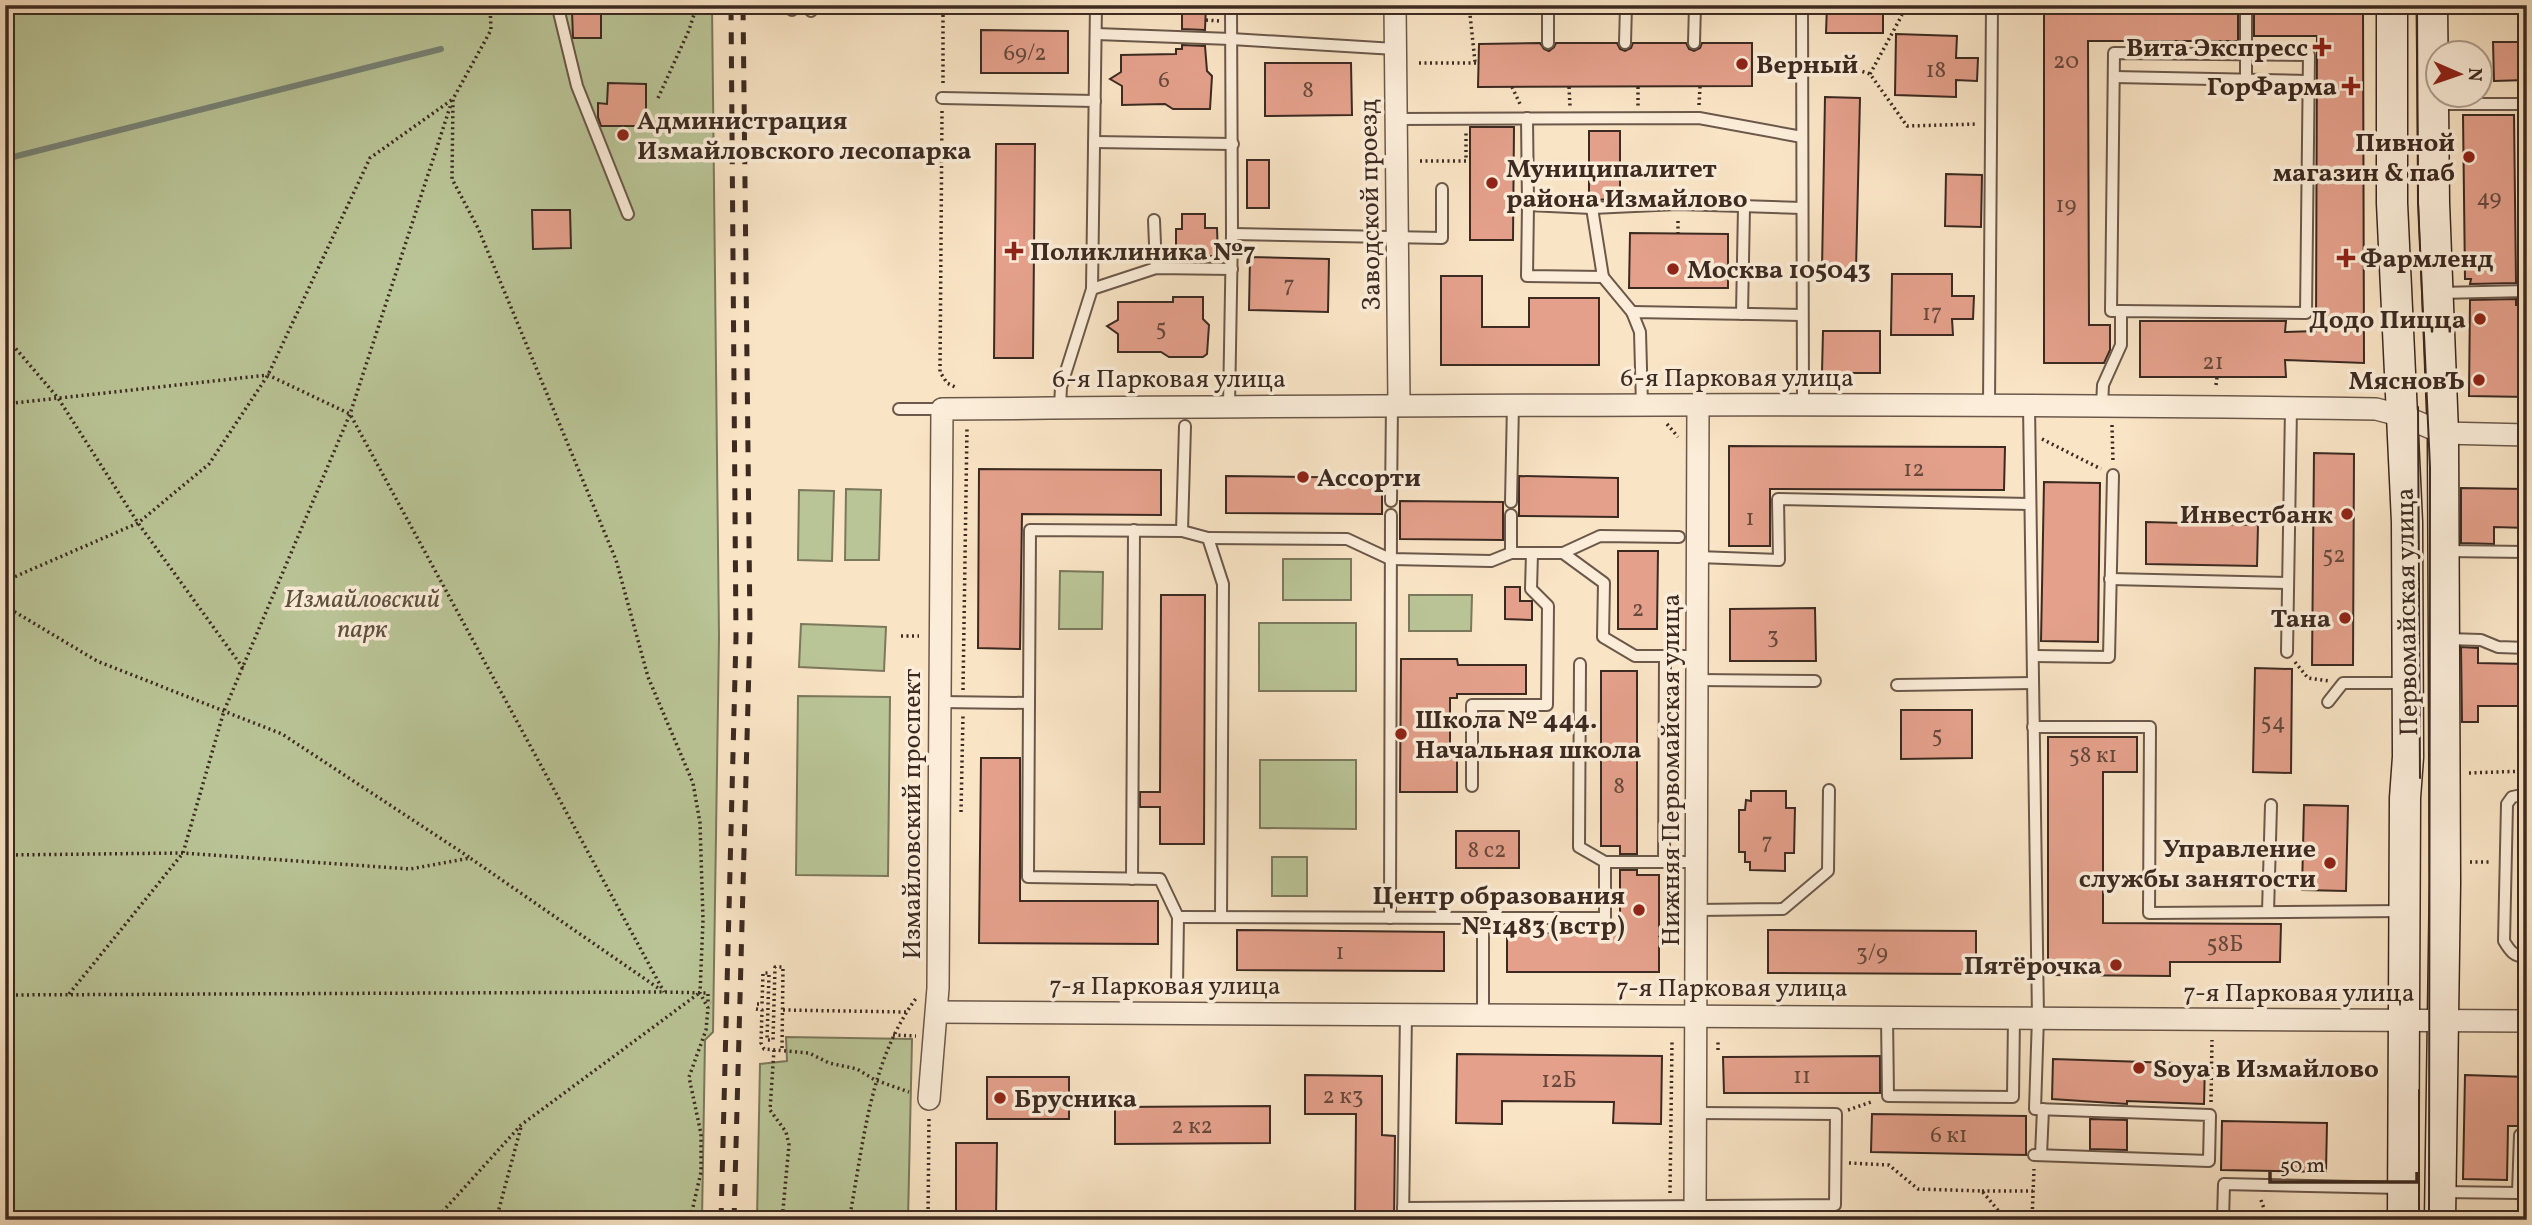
<svg xmlns="http://www.w3.org/2000/svg" width="2532" height="1225" font-family="Vollkorn,serif">
	<style>
		.green { fill: #bac597; stroke: #7b785c; stroke-width: 2 }
		.lines { fill: none; stroke-linecap: round; stroke-linejoin: round }
		.stream { stroke: #778377; stroke-width: 6 }
		.building { fill: #e4a08b; stroke: #3c2a21; stroke-width: 2 }
		.service-casing { stroke: #6b584a; stroke-width: 14 }
		.minor-casing { stroke: #6b584a; stroke-width: 24 }
		.secondary-casing { stroke: #3c2a21; stroke-width: 33 }
		.path { stroke: #3c2a21; stroke-width: 3.5; stroke-dasharray: 2 3.5; stroke-linecap: butt }
		.service { stroke: #fbedd9; stroke-width: 10 }
		.minor { stroke: #fbedd9; stroke-width: 21 }
		.secondary { stroke: #fbedd9; stroke-width: 30 }
		.tram { stroke: #3c2a21; stroke-width: 2 }
		.rail { stroke: #3c2a21; stroke-width: 5; stroke-dasharray: 12 12; stroke-linecap: butt }
		.poi-dot { fill: #8f2418; stroke: #fbedd9; stroke-width: 2.5 }
		.labels { text-anchor: middle; stroke-width: 7; stroke-linejoin: round; paint-order: stroke }
		.number-label { font-size: 23px; fill: #66483c }
		.poi-label { font-size: 26px; font-weight: bold; fill: #3c2a21; stroke: #fbedd9; text-anchor: end }
		.street-label { font-size: 26px; fill: #3c2a21; stroke: #fbedd9 }
		.park-label { font-size: 26px; font-style: italic; fill: #5c513e; stroke: #fbedd9 }
	</style>
	<rect width="100%" height="100%" fill="#f9e4c5"/>
	<filter id="stains"><feTurbulence type="fractalNoise" baseFrequency=".00286" numOctaves="4"/><feColorMatrix values="0 0 0 0 .2 0 0 0 0 .09 0 0 0 0 .02 0 0 0 .5 -.17"/></filter>
	<radialGradient id="worn" r=".72"><stop offset=".6" stop-color="#630" stop-opacity="0"/><stop offset="1" stop-color="#630" stop-opacity=".3"/></radialGradient>
	<g class="green">
		<polygon points="5,5 712,5 719,637 713,1032 705,1040 702,1220 5,1220"/>
		<polygon points="846,489 881,490 879,560 845,560"/>
		<polygon points="799,490 834,491 832,561 798,560"/>
		<rect x="1283" y="559" width="68" height="41"/>
		<polygon points="1060,571 1103,572 1102,629 1059,629"/>
		<polygon points="1409,595 1472,595 1471,631 1409,631"/>
		<rect x="1259" y="623" width="97" height="68"/>
		<polygon points="801,624 886,627 884,671 799,667"/>
		<polygon points="798,696 890,697 888,876 796,875"/>
		<polygon points="1260,760 1356,760 1356,829 1260,828"/>
		<rect x="1272" y="857" width="35" height="39"/>
		<polygon points="786,1037 912,1039 908,1220 757,1220 760,1064 787,1061"/>
	</g>
	<g class="lines">
		<polyline class="stream" points="5,159 441,49"/>
	</g>
	<g class="building">
		<polygon points="1182,5 1206,5 1205,30 1182,29"/>
		<polygon points="1827,5 1883,5 1883,33 1826,33"/>
		<polygon points="2044,5 2238,5 2238,41 2088,41 2089,325 2110,325 2110,350 2104,363 2044,363"/>
		<polygon points="2254,5 2363,5 2364,363 2285,360 2286,377 2140,377 2140,321 2286,321 2285,332 2316,331 2317,36 2254,36"/>
		<polygon points="572,11 601,11 601,38 573,38"/>
		<polygon points="981,30 1068,31 1068,73 981,73"/>
		<polygon points="1896,34 1957,36 1956,58 1978,58 1977,81 1956,80 1956,97 1895,95"/>
		<polygon points="2493,42 2527,42 2527,80 2494,81"/>
		<polygon points="1540,43 1544,49 1549,51 1554,47 1556,43 1617,43 1620,49 1625,51 1631,48 1633,43 1686,43 1689,49 1694,51 1700,48 1702,43 1752,43 1752,86 1478,87 1479,44"/>
		<polygon points="1182,45 1205,46 1207,71 1212,76 1210,109 1173,109 1165,104 1122,105 1122,86 1110,79 1121,72 1121,55 1176,54 1176,49 1182,49"/>
		<polygon points="1265,63 1351,63 1352,115 1265,116"/>
		<polygon points="608,83 646,84 646,126 601,126 598,117 598,103 607,104"/>
		<polygon points="1825,97 1860,98 1856,270 1822,270"/>
		<polygon points="2463,115 2514,115 2516,283 2470,284 2471,279 2465,279"/>
		<polygon points="1470,127 1514,127 1513,240 1470,240"/>
		<polygon points="1589,131 1620,131 1620,199 1589,200"/>
		<polygon points="996,144 1035,144 1033,358 994,358"/>
		<rect x="1247" y="160" width="22" height="48"/>
		<polygon points="1946,174 1982,175 1981,227 1945,226"/>
		<polygon points="532,210 570,210 571,248 533,249"/>
		<polygon points="1182,214 1205,214 1205,228 1217,228 1218,256 1176,256 1176,229 1182,229"/>
		<polygon points="1630,233 1728,234 1728,288 1629,288"/>
		<polygon points="1250,257 1329,259 1328,312 1249,310"/>
		<polygon points="1892,274 1952,274 1952,296 1974,296 1973,319 1952,319 1953,335 1891,335"/>
		<polygon points="1441,276 1482,276 1482,327 1529,327 1529,298 1599,298 1599,365 1441,365"/>
		<polygon points="1173,297 1203,297 1203,319 1209,325 1207,354 1203,357 1169,357 1161,352 1118,352 1118,334 1107,326 1118,320 1118,302 1173,302"/>
		<polygon points="2516,299 2516,305 2527,305 2527,397 2469,396 2470,300"/>
		<polygon points="1823,331 1880,331 1880,373 1822,373"/>
		<polygon points="1729,446 2005,447 2004,490 1770,489 1770,546 1729,546"/>
		<polygon points="2314,453 2354,454 2353,665 2312,665"/>
		<polygon points="979,469 1161,470 1161,515 1022,514 1020,649 978,648"/>
		<polygon points="1226,476 1382,478 1382,514 1226,513"/>
		<polygon points="1519,476 1618,478 1618,517 1519,516"/>
		<polygon points="2044,482 2100,483 2098,642 2041,641"/>
		<polygon points="2461,488 2527,489 2527,528 2494,527 2494,544 2461,543"/>
		<polygon points="1400,501 1503,502 1503,540 1400,539"/>
		<polygon points="2146,522 2258,525 2257,566 2146,564"/>
		<polygon points="1618,551 1658,551 1657,629 1618,629"/>
		<polygon points="1505,587 1520,587 1520,601 1532,601 1532,620 1505,619"/>
		<polygon points="1161,595 1205,595 1204,844 1160,844 1160,807 1140,807 1140,792 1160,792"/>
		<polygon points="1815,608 1816,661 1730,661 1730,609"/>
		<polygon points="2461,647 2478,648 2478,663 2527,664 2527,706 2478,706 2478,722 2462,722"/>
		<polygon points="1401,659 1457,659 1458,665 1526,665 1526,694 1457,694 1457,698 1450,698 1450,752 1457,752 1457,792 1400,792"/>
		<polygon points="2255,668 2292,669 2291,773 2253,772"/>
		<polygon points="1601,671 1637,671 1637,854 1620,854 1620,846 1601,846"/>
		<polygon points="1901,710 1972,710 1972,758 1901,759"/>
		<polygon points="2048,737 2137,737 2137,772 2103,772 2103,923 2281,924 2280,962 2170,962 2170,976 2048,975"/>
		<polygon points="981,758 1020,758 1020,901 1158,901 1158,944 979,943"/>
		<polygon points="1751,791 1786,791 1786,808 1795,808 1794,853 1785,853 1785,871 1750,870 1750,862 1745,862 1745,852 1739,852 1739,810 1745,810 1746,800 1751,801"/>
		<polygon points="2304,805 2348,806 2346,891 2302,890"/>
		<rect x="1456" y="831" width="63" height="37"/>
		<polygon points="1620,870 1637,870 1637,875 1659,875 1659,972 1507,972 1507,933 1620,933"/>
		<polygon points="1237,930 1444,932 1444,971 1237,970"/>
		<polygon points="1768,930 1976,931 1976,974 1768,973"/>
		<polygon points="1457,1054 1662,1056 1661,1124 1613,1123 1614,1102 1502,1101 1502,1124 1456,1123"/>
		<polygon points="1880,1056 1880,1093 1724,1093 1723,1057"/>
		<polygon points="2053,1059 2205,1064 2204,1104 2127,1101 2127,1104 2052,1099"/>
		<polygon points="1305,1075 1382,1076 1382,1135 1395,1136 1394,1220 1355,1220 1356,1114 1305,1114"/>
		<polygon points="2465,1075 2527,1077 2527,1126 2508,1126 2507,1180 2463,1179"/>
		<rect x="987" y="1077" width="82" height="42"/>
		<polygon points="1270,1106 1270,1143 1115,1144 1115,1107"/>
		<polygon points="1872,1114 2026,1116 2026,1155 1871,1152"/>
		<polygon points="2090,1119 2127,1120 2127,1150 2090,1149"/>
		<polygon points="2222,1121 2327,1123 2326,1172 2221,1170"/>
		<polygon points="956,1143 997,1143 996,1220 956,1220"/>
	</g>
	<g class="lines">
		<defs>
			<g id="service">
				<polyline points="1802,5 1803,405"/>
				<polyline points="558,8 577,86 628,214"/>
				<polyline points="792,10 792,5"/>
				<polyline points="811,11 811,5"/>
				<polyline points="1096,34 1231,39 1395,49"/>
				<polyline points="1548,43 1548,5"/>
				<polyline points="1625,43 1626,5"/>
				<polyline points="1694,43 1695,5"/>
				<polyline points="2114,77 2308,81"/>
				<polyline points="2246,80 2246,5"/>
				<polyline points="942,98 1095,101"/>
				<polyline points="2435,104 2527,104"/>
				<polyline points="1527,118 1528,205 1592,208 1678,204 1802,208"/>
				<polyline points="1396,119 1699,118 1802,137"/>
				<polyline points="1094,142 1233,144"/>
				<polyline points="1528,205 1527,276 1603,277 1592,208"/>
				<polyline points="1154,220 1156,268"/>
				<polyline points="1232,234 1442,238 1442,189"/>
				<polyline points="1603,277 1632,312"/>
				<polyline points="1092,289 1156,268 1232,269"/>
				<polyline points="2439,293 2527,291"/>
				<polyline points="1742,314 1744,207"/>
				<polyline points="1642,405 1640,332 1632,312 1802,315"/>
				<polyline points="1989,405 1992,5"/>
				<polyline points="1229,406 1232,234 1231,5"/>
				<polyline points="2029,406 2038,1017 2035,1109 2210,1115 2209,1161 2034,1155"/>
				<polyline points="2102,406 2103,385 2121,345 2121,311 2111,311 2114,53 2309,55 2306,313 2121,311"/>
				<polyline points="1060,407 1061,387 1092,289 1096,5"/>
				<polyline points="899,409 942,409"/>
				<polyline points="1391,501 1392,404"/>
				<polyline points="1511,502 1513,404"/>
				<polyline points="1511,515 1511,553 1563,553 1604,583 1603,637 1635,656 1665,656"/>
				<polyline points="1182,531 1208,538 1223,584 1221,917"/>
				<polyline points="1208,538 1347,539 1390,559 1491,561 1511,553"/>
				<polyline points="2446,551 2527,552"/>
				<polyline points="1563,553 1600,536 1679,537"/>
				<polyline points="1698,557 1779,560 1778,499 2030,504"/>
				<polyline points="2110,579 2287,583"/>
				<polyline points="2447,639 2481,640 2498,647 2527,648"/>
				<polyline points="2287,652 2291,408"/>
				<polyline points="2033,656 2109,657 2113,475"/>
				<polyline points="1580,664 1579,847 1605,862"/>
				<polyline points="1698,680 1815,681"/>
				<polyline points="1897,685 2033,683"/>
				<polyline points="940,702 1029,703"/>
				<polyline points="2328,702 2343,683 2405,683"/>
				<polyline points="2033,727 2150,727 2149,913 2404,911"/>
				<polyline points="1472,786 1472,705 1547,705 1548,606 1531,589 1532,553"/>
				<path d="M 2527,794 L 2512,797 L 2507,804 L 2504,941 C 2510,951 2514,957 2527,957"/>
				<polyline points="1664,862 1665,656 1698,656"/>
				<polyline points="1132,879 1134,530"/>
				<polyline points="1697,910 1783,909 1828,871 1829,790"/>
				<polyline points="2268,912 2271,805"/>
				<polyline points="1178,917 1483,918"/>
				<polyline points="1390,918 1391,515"/>
				<polyline points="1177,988 1178,917 1160,879 1028,877 1030,530 1182,531 1185,426"/>
				<polyline points="1483,1014 1483,918 1605,918 1605,862 1698,862"/>
				<polyline points="1887,1017 1888,1096 2013,1097 2014,1017"/>
				<polyline points="2041,1155 2043,1109"/>
				<polyline points="2443,1192 2518,1193 2527,1197"/>
				<polyline points="2518,1193 2520,1135 2527,1135"/>
				<polyline points="1403,1208 1835,1205 1836,1114 1696,1113"/>
				<polyline points="1403,1220 1406,1014"/>
				<polyline points="2223,1220 2224,1184 2401,1188"/>
			</g>
			<g id="minor">
				<polyline points="1395,5 1399,404"/>
				<polyline points="937,1012 2527,1021"/>
				<path d="M 929,1099 L 938,988 L 942,409 C 1420,405 1898,402 2376,409 L 2403,416 L 2443,433 L 2527,435"/>
				<polyline points="1695,1220 1698,404"/>
			</g>
			<g id="secondary">
				<polyline points="2392,5 2392,203 2407,522 2408,757 2405,798 2403,1220"/>
				<polyline points="2432,5 2434,203 2443,433 2445,883 2440,1220"/>
			</g>
		</defs>
		<use href="#service" class="service-casing"/>
		<use href="#minor" class="minor-casing"/>
		<use href="#secondary" class="secondary-casing"/>
		<g class="path">
			<polyline points="490,5 491,30 453,99 452,179 478,228 616,560 648,677 693,783 700,823 703,920 700,993 708,1008 706,1030 689,1077 701,1134 701,1172 690,1220"/>
			<polyline points="967,5 1084,6"/>
			<polyline points="1469,5 1475,62"/>
			<polyline points="1206,20 1219,21"/>
			<polyline points="1419,63 1479,63"/>
			<polyline points="1814,65 1843,65 1870,74 1907,126 1978,124"/>
			<polyline points="1870,74 1902,15 1923,5"/>
			<polyline points="943,83 943,5"/>
			<polyline points="1512,87 1520,104"/>
			<polyline points="1569,87 1570,106"/>
			<polyline points="1638,87 1638,106"/>
			<polyline points="658,98 689,30 697,5"/>
			<polyline points="1699,105 1700,87"/>
			<polyline points="942,111 940,372 947,383 955,387"/>
			<polyline points="1420,161 1466,161 1466,131"/>
			<polyline points="1678,234 1678,218"/>
			<polyline points="5,336 58,398 138,523 243,668"/>
			<polyline points="2216,385 2217,377"/>
			<polyline points="5,404 268,375 350,414 664,992"/>
			<polyline points="1667,424 1678,437"/>
			<polyline points="2112,425 2113,463"/>
			<polyline points="2042,439 2101,469"/>
			<polyline points="5,581 138,523 209,464 268,375 370,158 453,99"/>
			<polyline points="5,606 97,661 282,734 469,857"/>
			<polyline points="901,636 919,636"/>
			<polyline points="2295,662 2308,678 2329,681"/>
			<polyline points="963,690 967,428"/>
			<polyline points="2469,773 2527,771"/>
			<polyline points="961,812 963,715"/>
			<polyline points="5,855 183,853 410,869 470,858 661,990"/>
			<polyline points="2470,862 2490,862"/>
			<polyline points="69,994 183,853 224,711 350,414 451,104"/>
			<polyline points="5,995 664,992 708,993 708,1002 711,1003"/>
			<polyline points="757,1004 762,1004 763,973 769,973 767,1040 773,1040 775,967 783,967 782,1050"/>
			<polyline points="756,1009 762,1010 761,1043 764,1049 809,1053 829,1063 857,1069 875,1080 909,1092"/>
			<polyline points="783,1010 906,1012"/>
			<polyline points="893,1035 916,1036"/>
			<polyline points="774,1050 770,1110 786,1132 789,1145 782,1220"/>
			<polyline points="1718,1050 1718,1041"/>
			<polyline points="2211,1102 2212,1040"/>
			<polyline points="1848,1110 1874,1101"/>
			<polyline points="1849,1163 1889,1165 1918,1189 1982,1191 2006,1220"/>
			<polyline points="1982,1191 2033,1191"/>
			<polyline points="1670,1193 1672,1042"/>
			<polyline points="2261,1200 2268,1220"/>
			<polyline points="435,1220 521,1125 698,994"/>
			<polyline points="496,1220 521,1127"/>
			<path d="M 849,1220 C 864,1142 869,1062 917,997"/>
			<polyline points="928,1220 929,1117"/>
			<polyline points="2032,1220 2034,1169"/>
		</g>
		<use href="#service" class="service"/>
		<use href="#minor" class="minor"/>
		<use href="#secondary" class="secondary"/>
		<g class="tram">
			<polyline points="2417,5 2418,203 2430,467 2429,1220"/>
			<polyline points="2418,407 2420,778"/>
			<polyline points="2419,1220 2419,1090"/>
		</g>
		<g class="rail">
			<polyline points="721,1220 736,637 731,5"/>
			<polyline points="734,1220 750,628 743,5"/>
		</g>
	</g>
	<g class="poi-dot">
		<path d="M2318.5 36.5h7v7h7v7h-7v7h-7v-7h-7v-7h7z"/>
		<circle cx="1742" cy="64" r="7"/>
		<path d="M2347.5 75.5h7v7h7v7h-7v7h-7v-7h-7v-7h7z"/>
		<circle cx="623" cy="135" r="7"/>
		<circle cx="2469" cy="157" r="7"/>
		<circle cx="1492" cy="183" r="7"/>
		<path d="M1010.5 240.5h7v7h7v7h-7v7h-7v-7h-7v-7h7z"/>
		<path d="M2342.5 247.5h7v7h7v7h-7v7h-7v-7h-7v-7h7z"/>
		<circle cx="1673" cy="269" r="7"/>
		<circle cx="2480" cy="319" r="7"/>
		<circle cx="2479" cy="380" r="7"/>
		<circle cx="1303" cy="477" r="7"/>
		<circle cx="2347" cy="514" r="7"/>
		<circle cx="2345" cy="618" r="7"/>
		<circle cx="1401" cy="734" r="7"/>
		<circle cx="2330" cy="863" r="7"/>
		<circle cx="1639" cy="910" r="7"/>
		<circle cx="2116" cy="965" r="7"/>
		<circle cx="2139" cy="1068" r="7"/>
		<circle cx="1000" cy="1098" r="7"/>
	</g>
	<g class="labels">
		<g class="number-label">
			<text x="1025" y="60">69/2</text>
			<text x="2066" y="68">20</text>
			<text x="1936" y="77">18</text>
			<text x="1164" y="87">6</text>
			<text x="1308" y="97">8</text>
			<text x="2489" y="205">49</text>
			<text x="2066" y="212">19</text>
			<text x="1289" y="292">7</text>
			<text x="1932" y="320">17</text>
			<text x="1161" y="335">5</text>
			<text x="2213" y="369">21</text>
			<text x="1914" y="476">12</text>
			<text x="1750" y="525">1</text>
			<text x="2334" y="562">52</text>
			<text x="1638" y="616">2</text>
			<text x="1773" y="643">3</text>
			<text x="2273" y="729">54</text>
			<text x="1937" y="742">5</text>
			<text x="2093" y="762">58 к1</text>
			<text x="1619" y="793">8</text>
			<text x="1767" y="849">7</text>
			<text x="1487" y="857">8 с2</text>
			<text x="2225" y="951">58Б</text>
			<text x="1340" y="959">1</text>
			<text x="1872" y="960">3/9</text>
			<text x="1802" y="1083">11</text>
			<text x="1559" y="1087">12Б</text>
			<text x="1343" y="1103">2 к3</text>
			<text x="1192" y="1133">2 к2</text>
			<text x="1949" y="1142">6 к1</text>
		</g>
		<g class="poi-label">
			<text x="2308" y="56">Вита Экспресс</text>
			<text x="1756" y="73" text-anchor="start">Верный</text>
			<text x="2337" y="95">ГорФарма</text>
			<text x="637" y="129" text-anchor="start">Администрация<tspan x="637" dy="30">Измайловского лесопарка</tspan></text>
			<text x="2455" y="151">Пивной<tspan x="2455" dy="30">магазин &amp; паб</tspan></text>
			<text x="1506" y="177" text-anchor="start">Муниципалитет<tspan x="1506" dy="30">района Измайлово</tspan></text>
			<text x="1030" y="260" text-anchor="start">Поликлиника №7</text>
			<text x="2360" y="267" text-anchor="start">Фармленд</text>
			<text x="1687" y="278" text-anchor="start">Москва 105043</text>
			<text x="2466" y="328">Додо Пицца</text>
			<text x="2465" y="389">МясновЪ</text>
			<text x="1317" y="486" text-anchor="start">Ассорти</text>
			<text x="2333" y="523">Инвестбанк</text>
			<text x="2331" y="627">Тана</text>
			<text x="1415" y="728" text-anchor="start">Школа № 444.<tspan x="1415" dy="30">Начальная школа</tspan></text>
			<text x="2316" y="857">Управление<tspan x="2316" dy="30">cлужбы занятости</tspan></text>
			<text x="1625" y="904">Центр образования<tspan x="1625" dy="30">№1483 (встр)</tspan></text>
			<text x="2102" y="974">Пятёрочка</text>
			<text x="2153" y="1077" text-anchor="start">Soya в Измайлово</text>
			<text x="1014" y="1107" text-anchor="start">Брусника</text>
		</g>
		<g class="street-label">
			<text transform="translate(1369 205) rotate(-91)" y="9">Заводской проезд</text>
			<text x="1737" y="386">6-я Парковая улица</text>
			<text x="1169" y="387">6-я Парковая улица</text>
			<text transform="translate(2406 612) rotate(-91)" y="9">Первомайская улица</text>
			<text transform="translate(1670 770) rotate(-90)" y="9">Нижняя Первомайская улица</text>
			<text transform="translate(911 814) rotate(-90)" y="9">Измайловский проспект</text>
			<text x="1165" y="994">7-я Парковая улица</text>
			<text x="1732" y="996">7-я Парковая улица</text>
			<text x="2299" y="1001">7-я Парковая улица</text>
		</g>
		<g class="park-label">
			<text x="362" y="607">Измайловский<tspan x="362" dy="30">парк</tspan></text>
		</g>
	</g>
	<rect width="2532" height="1225" fill="none" stroke="#f9e4c5" stroke-width="28"/>
	<rect x="7" y="7" width="2518" height="1211" fill="none" stroke="#3c2a21" stroke-width="3.5"/>
	<rect x="14" y="14" width="2504" height="1197" fill="none" stroke="#3c2a21" stroke-width="2"/>
	<g transform="translate(2459 74) rotate(92)"><circle r="33" fill="#fbedd9" stroke="#af9f8f" stroke-width="2"/>
	<path d="M0-5L12 26L0 18L-12 26Z" fill="#8f2418"/>
	<text y="-10" font-size="19" font-weight="bold" text-anchor="middle" fill="#3c2a21">N</text>
	</g>
	<path d="M2270 1172v10h147v-10" fill="none" stroke="#3c2a21" stroke-width="3.5"/>
	<text x="2280" y="1172" font-size="21" fill="#3c2a21" stroke="#fbedd9" stroke-width="5" paint-order="stroke">50 m</text>
	<rect width="100%" height="100%" filter="url(#stains)"/>
	<rect width="100%" height="100%" fill="url(#worn)"/>
</svg>
